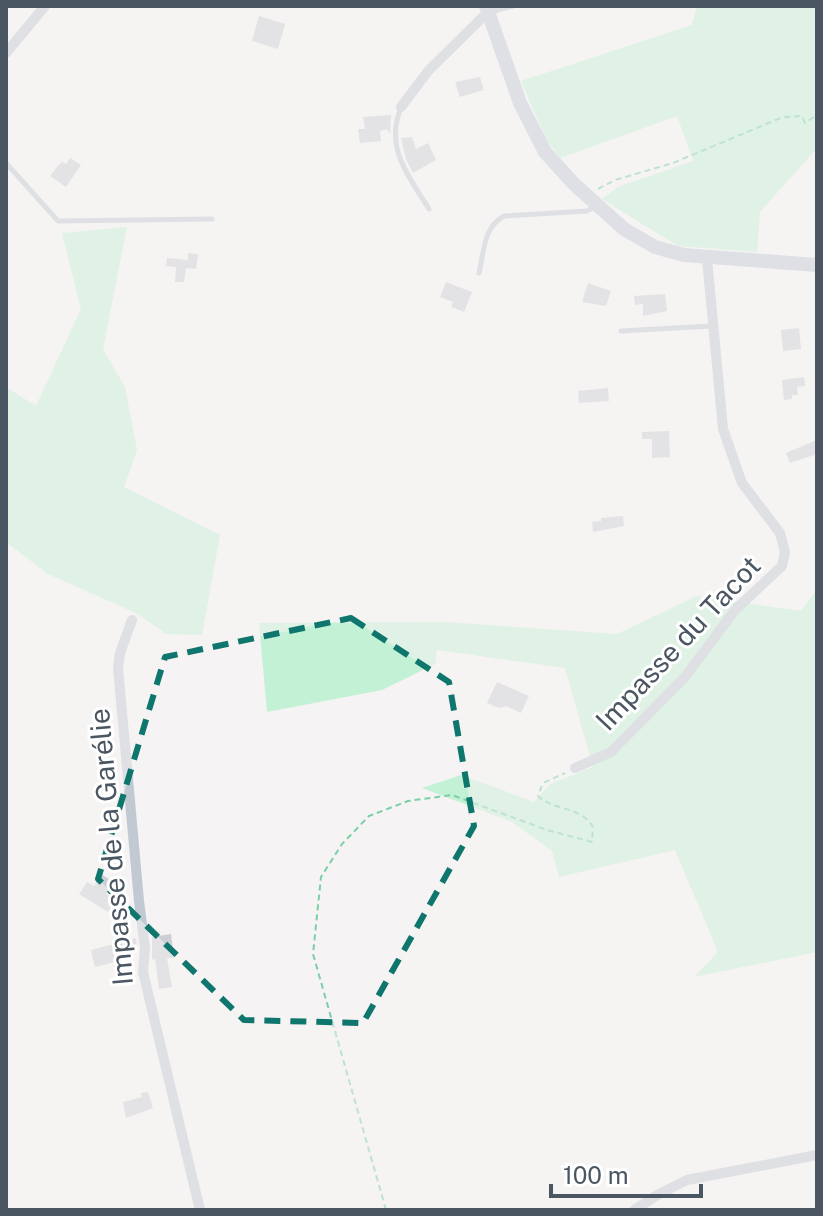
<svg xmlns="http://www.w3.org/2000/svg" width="823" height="1216" font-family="'Public Sans',sans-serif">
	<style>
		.green { fill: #c3f1d5 }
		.building { fill: #cdcfd5 }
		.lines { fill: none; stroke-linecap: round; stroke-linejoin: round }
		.path { stroke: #7ad0a6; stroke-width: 2; stroke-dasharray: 6 4; stroke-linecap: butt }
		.lane { stroke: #c1cad2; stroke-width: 5 }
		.street { stroke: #c1cad2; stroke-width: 10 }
		.secondary { stroke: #c1cbd6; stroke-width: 14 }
		.marked { fill: none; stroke: #0f766e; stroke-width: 6; stroke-dasharray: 16 10; stroke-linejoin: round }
		.labels { text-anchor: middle; stroke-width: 6; stroke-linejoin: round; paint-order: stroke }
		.street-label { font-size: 28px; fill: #4a5661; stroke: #fff }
	</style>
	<rect width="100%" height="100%" fill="#f5f3f3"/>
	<g class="green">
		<polygon points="697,6 817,6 817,148 760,212 757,252 678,246 602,199 618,187 693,161 677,116 560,158 546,139 521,81 692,25"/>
		<polygon points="127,227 103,349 125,387 137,450 124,487 220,535 202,635 166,634 138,614 48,574 6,542 6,387 36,406 81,309 62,233"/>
		<polygon points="817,589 817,952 694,977 718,952 675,850 559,877 552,851 512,822 422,788 461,775 534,802 550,784 593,767 565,668 437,650 435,664 382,690 267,712 259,623 445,622 617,634 697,596 801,611"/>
	</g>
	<g class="building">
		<polygon points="259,16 285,24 278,49 252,41"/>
		<polygon points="480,77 484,90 460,97 455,82"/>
		<polygon points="391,115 390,134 387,129 380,131 381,141 360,143 358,129 365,129 363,117"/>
		<polygon points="412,137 416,149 428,143 436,160 413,173 406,159 401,138"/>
		<polygon points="70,158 81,165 66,187 50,176 58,166 62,162 66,164"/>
		<polygon points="188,253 198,254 196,269 186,268 184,282 175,282 176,267 166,266 167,258 188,260"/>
		<polygon points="446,282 472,292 464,312 451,307 453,302 440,297"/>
		<polygon points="588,283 611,291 606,306 582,302"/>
		<polygon points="665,294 667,311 643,316 643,304 635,305 634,296"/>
		<polygon points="799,328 801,349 783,351 781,330"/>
		<polygon points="804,377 805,386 797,387 798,395 792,395 792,399 784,400 782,380"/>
		<polygon points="608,388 609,401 579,403 578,391"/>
		<polygon points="669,431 670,457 652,458 652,439 642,439 642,432"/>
		<polygon points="817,440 817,454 790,463 786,453"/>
		<polygon points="623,516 624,526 593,532 592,522 601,521 601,518"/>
		<polygon points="497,682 529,696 521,713 506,706 499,708 487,703"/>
		<polygon points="101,874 114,882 106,894 115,900 108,912 79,894 87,882 94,886"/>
		<polygon points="171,934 174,958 167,958 172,987 159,989 155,959 152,960 152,937"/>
		<polygon points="136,938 137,947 128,949 130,958 95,967 91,950"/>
		<polygon points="148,1092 153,1108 126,1118 123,1102 142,1097 141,1093"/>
	</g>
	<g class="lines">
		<g class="path">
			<polyline points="598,189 615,180 673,163 783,117 802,116 805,123 817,115"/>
			<path d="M 386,1210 L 313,954 L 321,877 L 342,844 L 369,816 L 408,801 L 452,795 L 547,830 L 592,842 L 593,827 C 581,806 554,811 538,796 L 543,783 L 565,773"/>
		</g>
		<g class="lane">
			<polyline points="490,12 513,6"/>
			<path d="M 401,108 C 384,147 409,177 429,209"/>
			<polyline points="6,163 58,221 212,219"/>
			<path d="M 479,273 C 484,253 483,227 504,216 L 587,211 L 596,206"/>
			<polyline points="621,331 712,326"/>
		</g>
		<g class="street">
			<polyline points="6,53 45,6"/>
			<polyline points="401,107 429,70 488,12"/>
			<polyline points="132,620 120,653 118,668 139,901 145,948 143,972 200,1210"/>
			<polyline points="575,768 611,752 685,677 735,610 782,566 785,552 780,533 742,483 723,429 707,259"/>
			<polyline points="634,1210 659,1194 687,1180 817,1155"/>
		</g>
		<polyline class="secondary" points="486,6 520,103 545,152 574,184 624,229 655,247 684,255 817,265"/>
	</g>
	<path d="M0 0H823V1216H0ZM 351,618 L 449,682 L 474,826 L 363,1023 L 244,1020 L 98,879 L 165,657 Z" fill="#f5f3f3" fill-opacity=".55" fill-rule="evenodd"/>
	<path class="marked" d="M 351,618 L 449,682 L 474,826 L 363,1023 L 244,1020 L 98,879 L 165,657 Z"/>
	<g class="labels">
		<g class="street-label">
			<text transform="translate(678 643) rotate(-47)" y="10">Impasse du Tacot</text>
			<text transform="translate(111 847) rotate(-95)" y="10">Impasse de la Garélie</text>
		</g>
	</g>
	<rect width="823" height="1216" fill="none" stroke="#4a5661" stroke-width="16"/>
	<path d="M551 1184v12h150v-12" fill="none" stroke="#4a5661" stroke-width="4"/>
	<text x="563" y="1184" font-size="24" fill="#4a5661" stroke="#ffffff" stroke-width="6" paint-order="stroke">100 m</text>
</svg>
